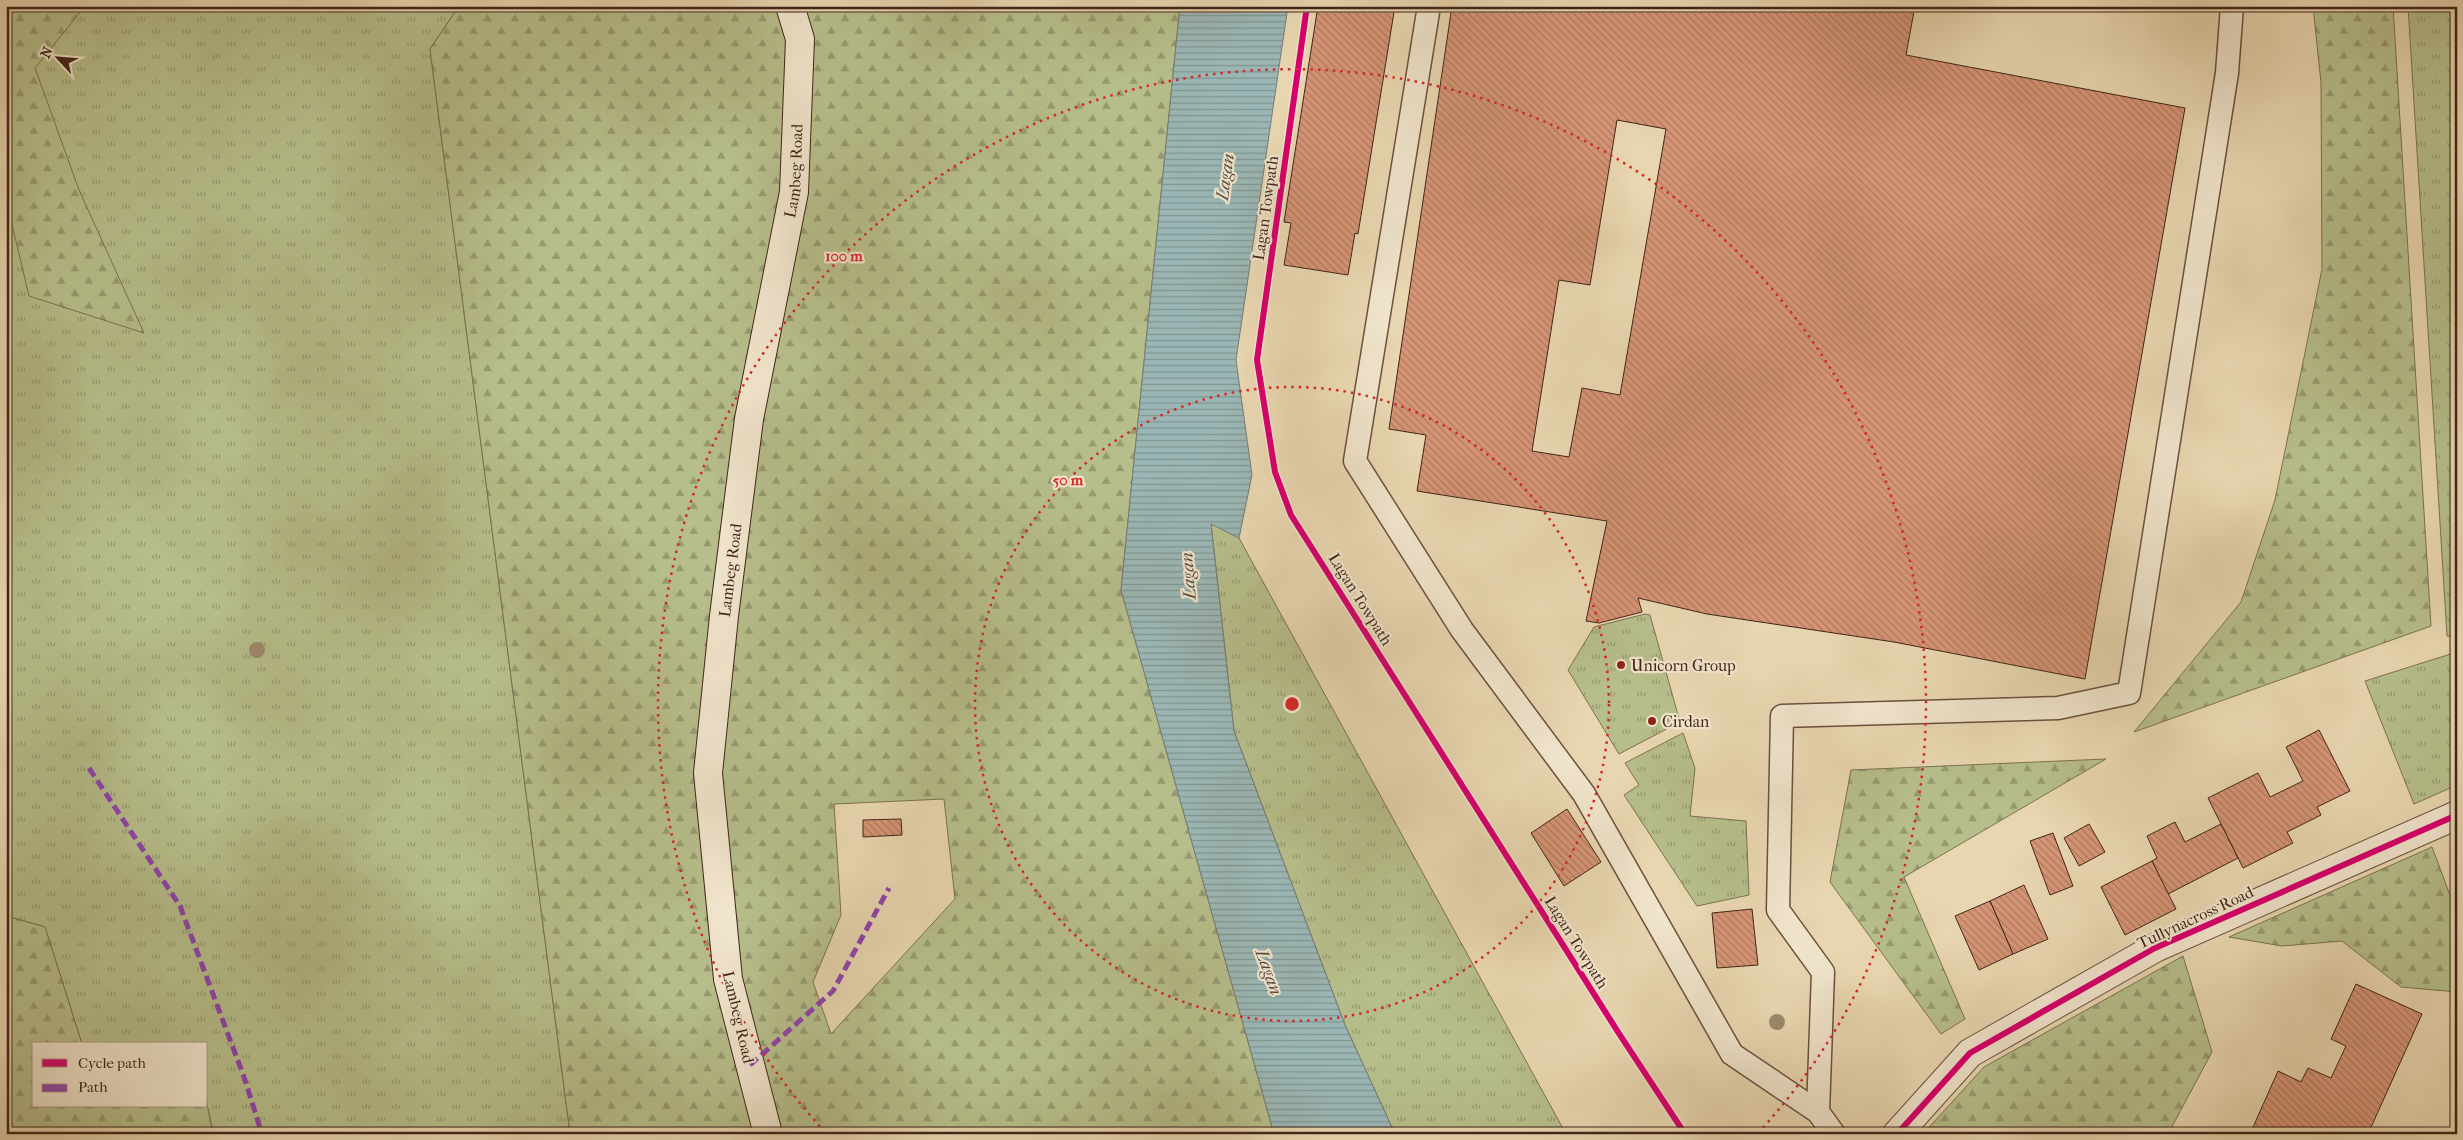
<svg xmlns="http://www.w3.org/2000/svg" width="2463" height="1140" font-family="'IM FELL French Canon',serif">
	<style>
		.grass { fill: url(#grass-tufts); stroke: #7c7152 }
		.forest { fill: url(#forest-firs); stroke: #7c7152; fill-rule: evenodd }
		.water { fill: url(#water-rules); stroke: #777c76 }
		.building { fill: url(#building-back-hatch); stroke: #412418; fill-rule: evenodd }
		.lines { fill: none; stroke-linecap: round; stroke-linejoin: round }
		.lane-casing { stroke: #6b503e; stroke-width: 25 }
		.street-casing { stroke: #6b503e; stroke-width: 30 }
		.secondary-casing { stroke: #412418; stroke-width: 30 }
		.lane { stroke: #f0e4cc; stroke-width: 22 }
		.street { stroke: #f0e4cc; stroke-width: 28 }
		.secondary { stroke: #f0e4cc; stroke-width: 28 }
		.quiet { stroke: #8e44ad; stroke-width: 5; stroke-dasharray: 10 5; stroke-linecap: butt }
		.cycleway-casing { stroke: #f0e4cc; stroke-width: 9 }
		.cycleway { stroke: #d6006c; stroke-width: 6 }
		.tree { fill: #9c896c }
		.ring { fill: none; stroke: #d62828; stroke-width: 2.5; stroke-dasharray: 2.5 5 }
		.poi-dot { fill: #8f2418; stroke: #f0e4cc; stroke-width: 2 }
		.labels { text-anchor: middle; stroke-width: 4.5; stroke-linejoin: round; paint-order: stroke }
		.street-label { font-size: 16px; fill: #412418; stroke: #f0e4cc }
		.poi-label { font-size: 16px; fill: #412418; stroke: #f0e4cc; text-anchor: start }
		.water-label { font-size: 18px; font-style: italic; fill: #58493f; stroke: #f0e4cc }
		.centre { fill: #d62828; stroke: #f0e4cc; stroke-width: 2.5 }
		.ring-label { font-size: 15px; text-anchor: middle; font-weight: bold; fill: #d62828; stroke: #f0e4cc; stroke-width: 4.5; stroke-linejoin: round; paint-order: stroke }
	</style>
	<defs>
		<pattern id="grass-tufts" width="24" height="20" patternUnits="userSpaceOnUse" patternTransform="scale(1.25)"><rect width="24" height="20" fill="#b6be8b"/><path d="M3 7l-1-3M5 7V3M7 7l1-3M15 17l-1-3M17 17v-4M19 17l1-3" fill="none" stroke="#969a71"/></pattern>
		<pattern id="forest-firs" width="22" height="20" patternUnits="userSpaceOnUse" patternTransform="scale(1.25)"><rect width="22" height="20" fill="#b6be8b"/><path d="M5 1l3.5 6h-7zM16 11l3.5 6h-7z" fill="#969a71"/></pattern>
		<pattern id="water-rules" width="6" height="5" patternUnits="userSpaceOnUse" patternTransform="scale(1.25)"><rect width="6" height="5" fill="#9bb7b5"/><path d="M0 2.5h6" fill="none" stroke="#809592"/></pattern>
		<pattern id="building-back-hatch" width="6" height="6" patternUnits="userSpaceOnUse" patternTransform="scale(1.25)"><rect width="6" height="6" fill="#d69576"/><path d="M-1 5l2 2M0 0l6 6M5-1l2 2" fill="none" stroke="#af7960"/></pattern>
	</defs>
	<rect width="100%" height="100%" fill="#e8d6b0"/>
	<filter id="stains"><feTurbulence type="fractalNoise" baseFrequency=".004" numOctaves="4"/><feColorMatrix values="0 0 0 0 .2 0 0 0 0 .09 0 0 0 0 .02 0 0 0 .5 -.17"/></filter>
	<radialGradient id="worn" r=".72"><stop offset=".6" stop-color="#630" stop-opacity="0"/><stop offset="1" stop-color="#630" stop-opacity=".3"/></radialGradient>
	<g class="grass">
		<polygon points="6,6 459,6 430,49 570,1134 213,1134 206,1099 206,1044 195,1044 194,1042 182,1044 82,1044 45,927 6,916"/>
		<polygon points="2408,6 2457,6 2457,638 2447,636"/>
		<polygon points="1211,523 1239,538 1566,1134 1395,1134 1345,1025 1234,731"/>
		<polygon points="1645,614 1650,615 1680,722 1619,754 1568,670 1594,627"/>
		<polygon points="2457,652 2457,785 2414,804 2365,681"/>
		<polygon points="1683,733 1695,768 1690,816 1746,821 1749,895 1697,906 1624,795 1639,785 1625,763"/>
	</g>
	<g class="forest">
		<polygon points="6,6 85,6 35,68 79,190 144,333 29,296 6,199"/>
		<path d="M 459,6 L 1180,6 L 1121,590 L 1274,1134 L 570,1134 L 430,49 ZM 944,799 L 955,899 L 831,1034 L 813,982 L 841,915 L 834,804 Z"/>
		<polygon points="2313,6 2393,6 2431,626 2134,732 2241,602 2275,500 2322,269 2321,83"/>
		<polygon points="2106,759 1904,877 1965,1019 1941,1034 1830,882 1851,770"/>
		<polygon points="2432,847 2457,914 2457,992 2401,987 2342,941 2282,946 2229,937"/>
		<polygon points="6,916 45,927 82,1044 34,1044 34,1106 206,1106 206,1099 213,1134 6,1134"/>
		<polygon points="2183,956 2212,1052 2168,1134 1923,1134 1984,1067"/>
	</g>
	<polygon class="water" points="1180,6 1288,6 1236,360 1252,475 1239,538 1211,524 1234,731 1345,1025 1395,1134 1274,1134 1121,590"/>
	<g class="building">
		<polygon points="1318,6 1395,6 1358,234 1355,233 1348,275 1284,265 1291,223 1284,222"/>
		<path d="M 1452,6 L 1915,6 L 1906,55 L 2185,108 L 2085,679 L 1894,642 L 1707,614 L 1638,598 L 1642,612 L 1599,623 L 1586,621 L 1607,521 L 1417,491 L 1426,435 L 1389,429 ZM 1617,120 L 1666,129 L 1620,395 L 1582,388 L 1569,457 L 1532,451 L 1559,280 L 1590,285 Z"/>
		<polygon points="2319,730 2350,791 2317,807 2321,815 2287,832 2293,843 2243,868 2208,798 2258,773 2270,797 2303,781 2286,747"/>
		<polygon points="1567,809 1601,862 1564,886 1531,833"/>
		<polygon points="901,819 902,835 863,837 863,820"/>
		<polygon points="2175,822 2185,842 2221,824 2238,858 2168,894 2152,861 2157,858 2147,836"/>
		<polygon points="2089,824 2105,852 2079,866 2064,838"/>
		<polygon points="2053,833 2073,886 2050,895 2030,841"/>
		<polygon points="2152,861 2176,909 2125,935 2101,887"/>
		<polygon points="2024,885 2048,939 2013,954 1990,901"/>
		<polygon points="1990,901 2013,954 1979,970 1955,916"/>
		<polygon points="1752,909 1758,965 1717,968 1712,913"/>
		<polygon points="2356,984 2422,1014 2368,1134 2250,1134 2278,1071 2301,1082 2308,1068 2331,1078 2346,1046 2331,1039"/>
	</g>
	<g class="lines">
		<defs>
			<g id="lane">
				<polyline points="1429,6 1355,461 1462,630 1584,794 1732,1054 1818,1112 1834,1134"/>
				<polyline points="1818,1112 1823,972 1778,910 1782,716 2058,708 2129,693 2227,73 2232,6"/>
			</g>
			<polyline id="street" points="1897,1134 1970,1053 2155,948 2457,815"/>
			<g id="secondary">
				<path id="s1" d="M 768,1134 L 728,979 L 708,773 L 724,616 L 749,419 L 794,192 L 800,39 L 790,6"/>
			</g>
		</defs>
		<use href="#lane" class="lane-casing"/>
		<use href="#street" class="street-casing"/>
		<use href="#secondary" class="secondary-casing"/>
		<use href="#lane" class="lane"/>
		<use href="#street" class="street"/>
		<use href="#secondary" class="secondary"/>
		<g class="quiet">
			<polyline points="89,768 180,906 244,1077 262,1134"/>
			<polyline points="750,1065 833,991 889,888"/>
		</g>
		<defs>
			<g id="cycleway">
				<polyline points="1307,6 1257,360 1275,472 1291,515 1618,1032 1685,1134"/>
				<polyline points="1897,1134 1970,1053 2155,948 2457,815"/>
			</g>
		</defs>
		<use href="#cycleway" class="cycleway-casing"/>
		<use href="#cycleway" class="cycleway"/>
	</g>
	<g class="tree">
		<circle cx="257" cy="650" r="8"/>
		<circle cx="1777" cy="1022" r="8"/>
	</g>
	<g class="ring">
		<circle cx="1292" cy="704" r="317"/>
		<path d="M825 1132A634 634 0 1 1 1759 1132"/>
	</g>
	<g class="poi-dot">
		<circle cx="1621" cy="665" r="5"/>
		<circle cx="1652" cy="721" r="5"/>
	</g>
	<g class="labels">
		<g class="street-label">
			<text dy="6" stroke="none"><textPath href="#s1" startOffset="976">Lambeg Road</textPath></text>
			<text transform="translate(1265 208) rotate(-82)" y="6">Lagan Towpath</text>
			<text dy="6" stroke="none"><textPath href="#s1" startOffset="571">Lambeg Road</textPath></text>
			<text transform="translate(1361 599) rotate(58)" y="6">Lagan Towpath</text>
			<text transform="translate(2195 917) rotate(-25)" y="6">Tullynacross Road</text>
			<text transform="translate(1577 942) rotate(58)" y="6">Lagan Towpath</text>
			<text transform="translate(739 1017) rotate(77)" y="6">Lambeg Road</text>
		</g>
		<g class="poi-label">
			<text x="1631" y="671">Unicorn Group</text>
			<text x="1662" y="727">Cirdan</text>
		</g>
		<g class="water-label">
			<text transform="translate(1225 177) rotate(-82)" y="6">Lagan</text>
			<text transform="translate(1188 576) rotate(-94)" y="6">Lagan</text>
			<text transform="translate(1269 972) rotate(70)" y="6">Lagan</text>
		</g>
	</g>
	<circle cx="1292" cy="704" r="8" class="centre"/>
	<g class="ring-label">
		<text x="844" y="261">100 m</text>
		<text x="1068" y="485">50 m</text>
	</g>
	<rect width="2463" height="1140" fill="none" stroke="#e8d6b0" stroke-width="25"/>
	<rect x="8" y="8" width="2448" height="1125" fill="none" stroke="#412418" stroke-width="2.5"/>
	<rect x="12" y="12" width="2438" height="1115" fill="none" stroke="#412418"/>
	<rect x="32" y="1042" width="175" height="65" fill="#f0e4cc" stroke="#aa9784"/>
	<rect x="42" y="1059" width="25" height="8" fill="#d6006c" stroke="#aa9784"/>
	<text x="78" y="1068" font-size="15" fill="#412418">Cycle path</text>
	<rect x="42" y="1084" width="25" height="8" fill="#8e44ad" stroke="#aa9784"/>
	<text x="78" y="1092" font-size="15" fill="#412418">Path</text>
	<g transform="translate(58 58) rotate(296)" stroke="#f0e4cc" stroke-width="4" paint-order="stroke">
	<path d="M0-4L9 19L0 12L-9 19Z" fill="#412418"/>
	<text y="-8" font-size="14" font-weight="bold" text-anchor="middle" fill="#412418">N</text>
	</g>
	<rect width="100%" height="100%" filter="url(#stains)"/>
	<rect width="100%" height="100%" fill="url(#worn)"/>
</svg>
